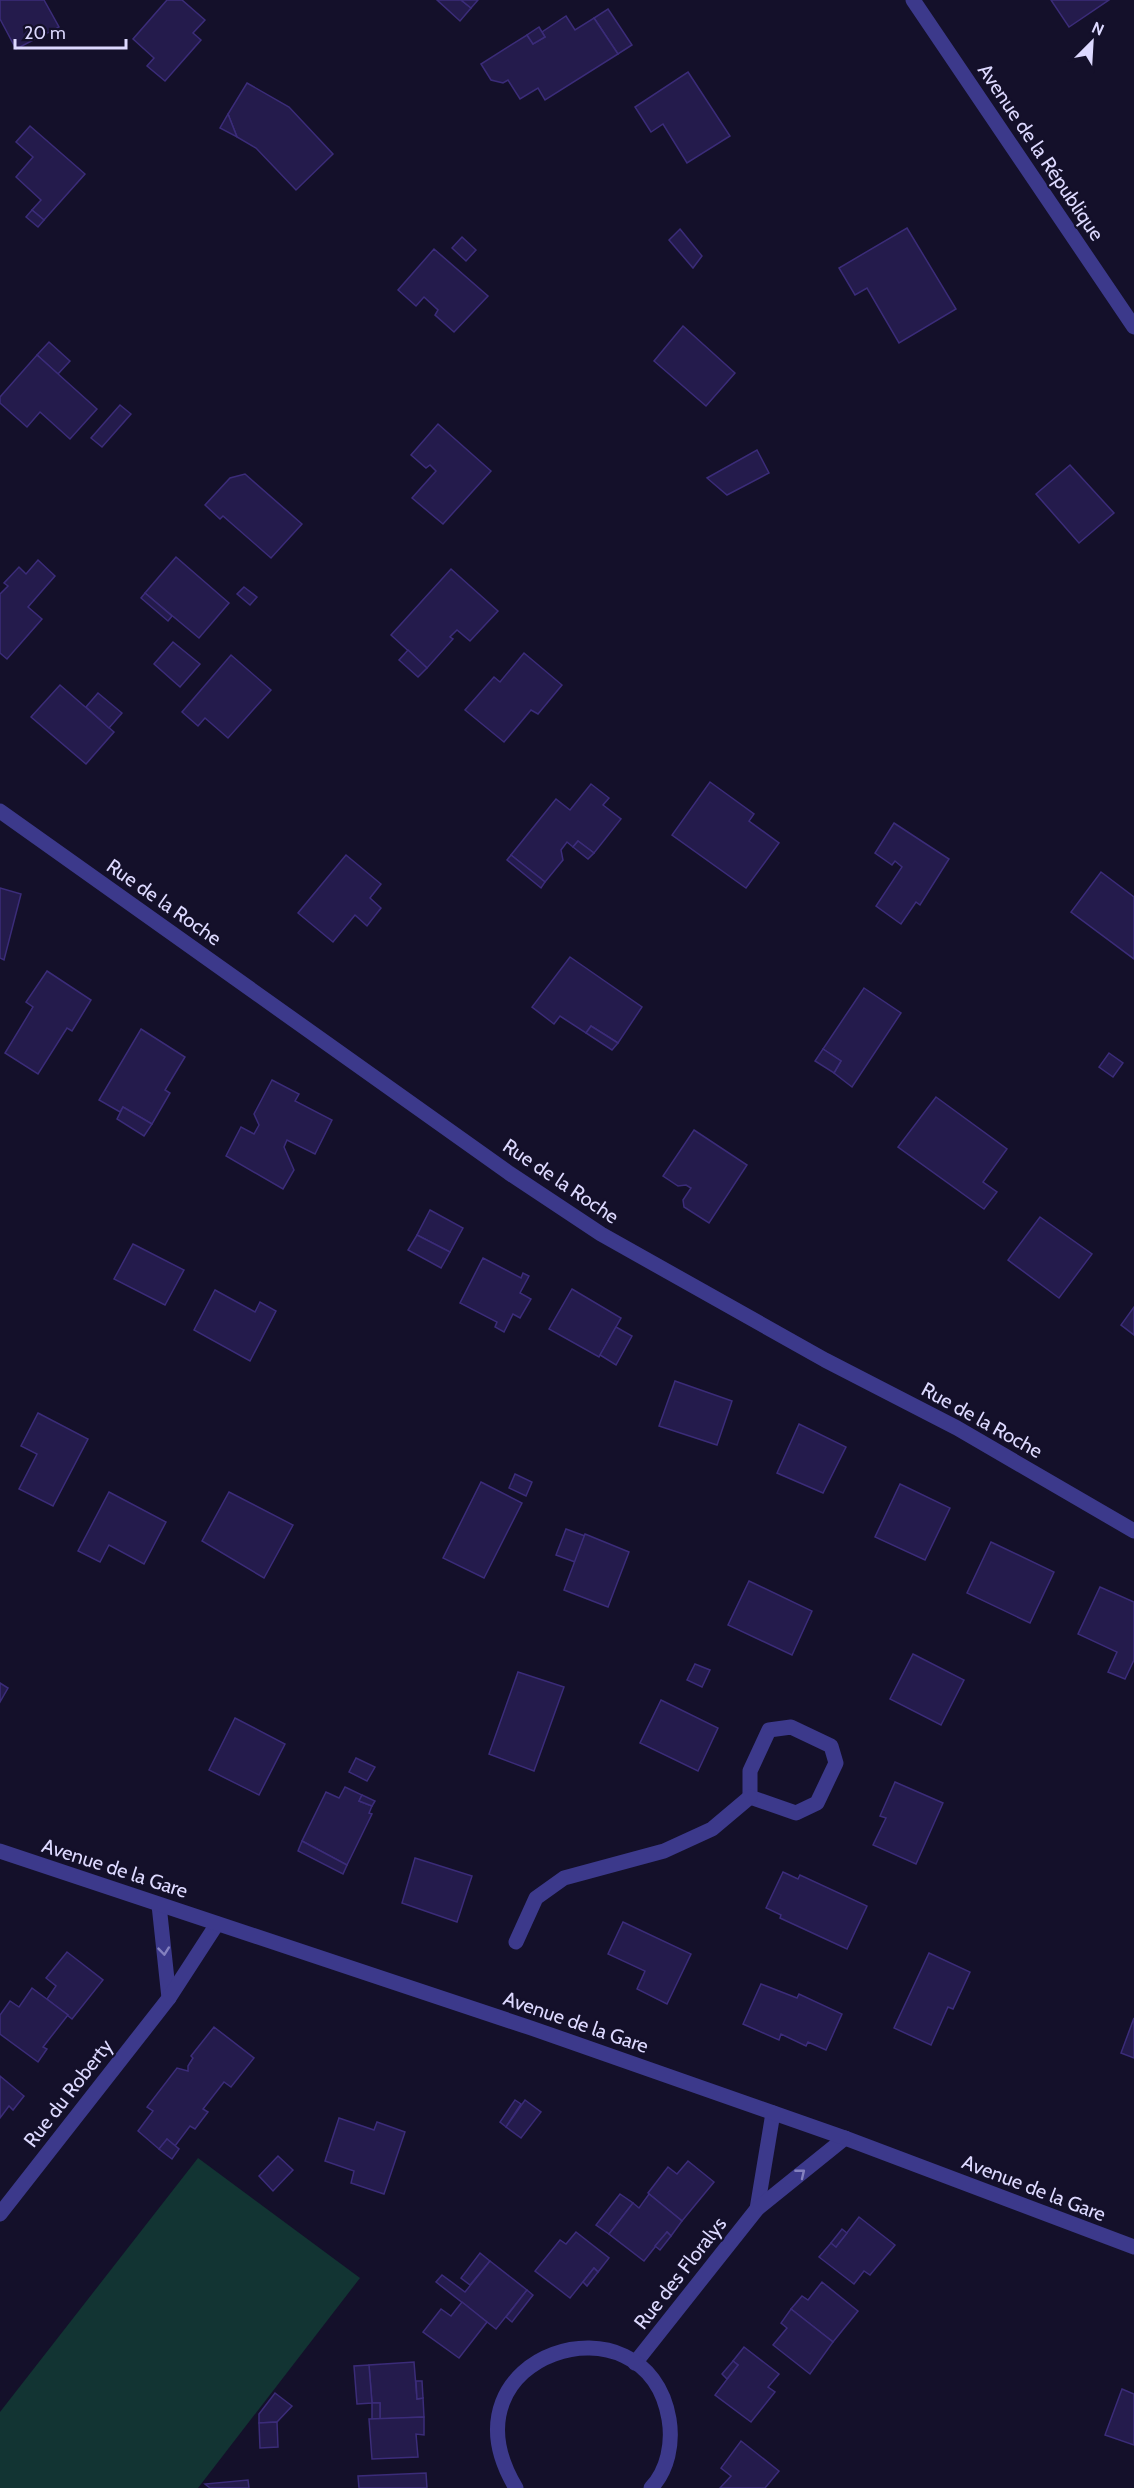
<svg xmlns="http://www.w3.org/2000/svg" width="1134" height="2488" font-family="Cabin,sans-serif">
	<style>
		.green { fill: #123433 }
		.building { fill: #241b4c; stroke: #3b2c79; stroke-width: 1.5 }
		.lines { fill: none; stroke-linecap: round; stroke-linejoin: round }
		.minor { stroke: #3c398b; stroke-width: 15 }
		.tertiary { stroke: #3c398b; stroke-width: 15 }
		.oneway { stroke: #8481bf }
		.labels { text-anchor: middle; stroke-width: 4.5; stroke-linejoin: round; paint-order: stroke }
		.street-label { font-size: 20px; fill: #ddd9ff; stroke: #14102a }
	</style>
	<rect width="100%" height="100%" fill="#14102a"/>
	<polygon class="green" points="198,2158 360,2278 198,2488 0,2488 0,2412"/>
	<g class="building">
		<polygon points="0,0 44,0 59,27 16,49 0,19"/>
		<polygon points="167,0 182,0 205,20 193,33 201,40 165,81 147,66 154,58 133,39"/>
		<polygon points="437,0 461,0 471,8 460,21"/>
		<polygon points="461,0 478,0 471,8"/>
		<polygon points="1051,0 1109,0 1069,27"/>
		<polygon points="608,9 632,45 618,54 594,18"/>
		<polygon points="566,16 575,30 594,18 618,54 545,100 538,88 520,99 508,80 503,83 491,80 481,64 527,35 533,44 545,37 542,32"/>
		<polygon points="539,27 545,37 533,44 527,35"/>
		<polygon points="688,72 730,136 687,163 663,124 651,132 635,107"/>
		<polygon points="247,83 289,107 333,154 296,190 256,148 237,137 228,114"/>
		<polygon points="228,114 237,137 220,128"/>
		<polygon points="30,126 85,174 44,220 32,210 41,200 16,177 33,157 16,142"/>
		<polygon points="32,210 44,220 38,227 26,217"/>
		<polygon points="907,228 956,309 899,343 867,288 855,295 839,268"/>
		<polygon points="680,229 702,256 693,268 669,240"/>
		<polygon points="462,237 476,250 466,261 452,248"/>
		<polygon points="434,249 488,296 454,332 435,315 438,310 424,297 416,306 398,290"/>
		<polygon points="683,326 735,373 706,406 654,361"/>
		<polygon points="49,342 70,361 58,374 37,355"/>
		<polygon points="37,355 97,409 70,439 40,412 27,427 0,403 0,397"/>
		<polygon points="120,405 131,414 102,447 91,438"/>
		<polygon points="438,424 491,471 443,524 412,498 436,471 430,465 426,468 411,455"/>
		<polygon points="757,450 769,473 727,495 707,478"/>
		<polygon points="1070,465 1114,513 1079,543 1036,494"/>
		<polygon points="245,474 302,524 271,558 223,516 220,519 205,505 230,478"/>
		<polygon points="176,557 229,603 199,638 145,593"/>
		<polygon points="38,560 55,576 28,607 42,619 7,659 0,653 0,594 8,586 4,583 19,567 26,574"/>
		<polygon points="451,569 498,611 470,641 457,630 450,637 453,639 427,668 391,635"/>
		<polygon points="244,587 257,597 250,605 237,594"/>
		<polygon points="145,593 172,616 168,621 141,598"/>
		<polygon points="173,642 200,664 180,687 154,664"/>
		<polygon points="408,650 427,668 418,677 399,660"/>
		<polygon points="524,653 562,685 538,714 531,710 504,742 465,710 494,677 500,682"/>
		<polygon points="231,655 271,690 228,738 205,718 198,726 182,712"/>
		<polygon points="60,685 114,732 86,764 31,717"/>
		<polygon points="98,693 122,713 109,728 86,707"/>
		<polygon points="710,782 754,814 749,821 779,843 746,888 672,835"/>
		<polygon points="591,784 609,798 603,805 621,819 594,853 578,841 573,847 567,842 561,850 563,860 545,882 511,855 556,799 570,810"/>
		<polygon points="894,823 949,859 920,905 916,902 901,924 876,906 902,867 895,861 892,865 875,853"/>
		<polygon points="578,841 594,853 588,859 573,847"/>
		<polygon points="346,855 381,884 370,898 381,908 367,926 355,915 333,942 298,913"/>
		<polygon points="511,855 545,882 541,888 507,860"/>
		<polygon points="1101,872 1134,897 1134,959 1071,912"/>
		<polygon points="0,888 21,894 4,960 0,958"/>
		<polygon points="570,957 642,1007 618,1043 591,1026 586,1033 560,1016 554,1024 532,1007"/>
		<polygon points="47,971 91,1000 72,1031 67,1028 38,1074 5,1053 33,1007 26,1002"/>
		<polygon points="864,988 901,1013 852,1087 834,1073 841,1061 823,1049"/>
		<polygon points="591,1026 618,1043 612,1050 586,1033"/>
		<polygon points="141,1029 185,1057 165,1090 170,1093 152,1124 123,1107 120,1112 99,1100"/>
		<polygon points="823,1049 841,1061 834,1073 815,1061"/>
		<polygon points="1109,1053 1123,1063 1113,1077 1099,1067"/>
		<polygon points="272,1080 299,1094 295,1101 332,1120 315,1154 287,1140 284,1147 294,1170 283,1189 226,1156 241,1127 254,1134 259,1125 254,1114"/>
		<polygon points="936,1097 1007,1149 983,1182 997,1192 984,1209 898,1147"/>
		<polygon points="123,1107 152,1124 144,1136 117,1119"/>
		<polygon points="694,1130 747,1165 709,1223 684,1207 683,1200 691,1188 686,1185 678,1186 663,1176"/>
		<polygon points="430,1210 463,1228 450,1252 417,1235"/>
		<polygon points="1040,1217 1092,1254 1059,1298 1008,1260"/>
		<polygon points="417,1235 450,1252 441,1268 408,1250"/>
		<polygon points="133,1244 184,1270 165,1305 114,1279"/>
		<polygon points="483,1258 521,1278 523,1273 529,1276 520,1293 531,1299 520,1318 513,1314 504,1332 495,1327 497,1322 460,1303"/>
		<polygon points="572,1289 621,1318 599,1357 549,1329"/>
		<polygon points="215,1290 255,1312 260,1302 276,1311 250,1361 194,1330"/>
		<polygon points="1134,1307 1134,1335 1121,1325"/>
		<polygon points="616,1327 632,1336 616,1365 600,1355"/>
		<polygon points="675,1381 732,1401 717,1445 659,1426"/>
		<polygon points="38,1413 88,1439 53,1506 19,1489 37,1454 21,1446"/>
		<polygon points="799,1424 846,1447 823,1493 777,1473"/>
		<polygon points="515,1474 532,1482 526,1496 509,1488"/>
		<polygon points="481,1482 522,1503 484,1578 443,1558"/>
		<polygon points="900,1484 950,1508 925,1560 875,1537"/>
		<polygon points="109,1492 166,1522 144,1564 109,1545 100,1562 78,1551"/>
		<polygon points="229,1492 293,1525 264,1578 202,1541"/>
		<polygon points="566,1529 585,1536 575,1562 556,1555"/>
		<polygon points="585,1534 629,1552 608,1607 564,1590"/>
		<polygon points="991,1542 1054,1572 1030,1623 967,1593"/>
		<polygon points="749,1581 812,1611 792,1655 728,1625"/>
		<polygon points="1100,1587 1134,1602 1134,1660 1125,1679 1108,1672 1117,1652 1078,1634"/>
		<polygon points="913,1654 964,1680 941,1725 890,1699"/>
		<polygon points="695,1664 710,1670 702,1687 687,1680"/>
		<polygon points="518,1672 564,1687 534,1771 489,1754"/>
		<polygon points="0,1683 8,1688 0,1702"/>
		<polygon points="661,1700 718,1728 698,1771 640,1743"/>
		<polygon points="235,1718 285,1744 259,1795 209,1770"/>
		<polygon points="356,1758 375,1767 367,1781 349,1772"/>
		<polygon points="895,1782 943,1803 916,1864 873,1845 886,1818 880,1816"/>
		<polygon points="345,1787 362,1795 359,1801 372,1806 369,1813 372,1814 347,1865 302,1841 326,1792 339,1798"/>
		<polygon points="362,1795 375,1801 372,1806 359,1801"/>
		<polygon points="302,1841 347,1865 343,1874 298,1851"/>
		<polygon points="415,1858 472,1876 457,1922 402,1903"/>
		<polygon points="783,1872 798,1879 800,1875 867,1906 847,1949 780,1918 781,1915 766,1908"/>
		<polygon points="623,1922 691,1954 667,2004 637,1989 645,1971 608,1954"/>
		<polygon points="67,1952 103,1980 72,2019 47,1999 56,1986 46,1978"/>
		<polygon points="929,1953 970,1972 953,2009 948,2007 931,2045 894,2028"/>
		<polygon points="761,1984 797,1998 799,1994 842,2014 826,2050 808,2042 806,2046 781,2034 779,2040 743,2024"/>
		<polygon points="32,1988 68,2015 43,2047 47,2049 38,2062 0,2034 0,2015 10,2001 19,2007"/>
		<polygon points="1134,2018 1134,2058 1121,2053"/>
		<polygon points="214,2027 254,2058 231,2087 224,2082 203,2109 208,2112 195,2129 190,2126 175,2146 167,2139 159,2149 138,2131 153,2111 147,2107 177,2068 188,2071 188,2066 193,2058 191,2056"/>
		<polygon points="0,2076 24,2096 13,2110 9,2106 0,2118"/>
		<polygon points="515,2100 521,2104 506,2127 500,2122"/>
		<polygon points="525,2100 541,2112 521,2138 506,2127"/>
		<polygon points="339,2118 374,2130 377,2122 405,2132 384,2194 351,2183 354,2171 325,2161"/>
		<polygon points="167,2139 179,2149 172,2159 159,2149"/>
		<polygon points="278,2156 293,2170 273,2191 259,2176"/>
		<polygon points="688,2161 714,2182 682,2221 648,2193 668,2167 677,2174"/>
		<polygon points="620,2194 633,2203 609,2234 596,2225"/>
		<polygon points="649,2194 682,2221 671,2236 667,2232 644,2261 609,2234 633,2203 639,2208"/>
		<polygon points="859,2217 895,2245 870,2275 864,2271 854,2284 819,2257 831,2243 836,2247"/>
		<polygon points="842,2229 847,2233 836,2247 831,2243"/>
		<polygon points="576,2232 609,2258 598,2272 594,2268 570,2298 535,2271 560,2240 566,2244"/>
		<polygon points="667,2232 671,2236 660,2250 655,2246"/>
		<polygon points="480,2253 490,2261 470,2285 461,2278"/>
		<polygon points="490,2261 527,2290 496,2329 436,2282 442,2275 465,2292"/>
		<polygon points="594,2268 598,2272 587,2286 583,2282"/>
		<polygon points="822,2282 858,2311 833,2342 791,2309 802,2296 808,2300"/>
		<polygon points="527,2290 533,2295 512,2322 506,2317"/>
		<polygon points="462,2302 487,2322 459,2358 423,2332 441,2309 451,2316"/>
		<polygon points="791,2309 833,2342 810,2374 773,2345 787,2328 781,2323"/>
		<polygon points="744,2347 779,2374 768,2387 775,2392 751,2422 715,2395 738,2365 733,2361"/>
		<polygon points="733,2361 738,2365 727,2379 722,2374"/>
		<polygon points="414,2362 417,2399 423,2398 424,2417 380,2419 380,2403 372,2403 369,2365"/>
		<polygon points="369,2365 372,2403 357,2404 354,2366"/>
		<polygon points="416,2381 422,2381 423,2398 417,2399"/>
		<polygon points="1122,2389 1134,2394 1134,2445 1105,2435"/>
		<polygon points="275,2393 292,2406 277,2422 259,2423 259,2414"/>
		<rect x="372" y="2403" width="8" height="16"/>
		<polygon points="424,2417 424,2435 416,2434 418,2457 372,2459 369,2419"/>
		<polygon points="277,2422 278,2447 260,2448 259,2423"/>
		<polygon points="741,2441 779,2471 765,2488 720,2488 731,2476 721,2468"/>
		<polygon points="426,2473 427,2488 359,2488 358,2476"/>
		<polygon points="248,2480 249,2488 210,2488 205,2484"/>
	</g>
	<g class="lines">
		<g class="minor">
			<polyline points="0,811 509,1173 601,1234 825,1360 957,1428 1134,1531"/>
			<polygon points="791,1727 831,1746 836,1763 817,1803 796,1813 750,1797 750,1771 769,1730"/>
			<polyline points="159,1905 169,1998"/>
			<polyline points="516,1942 536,1898 564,1878 664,1851 712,1829 750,1797"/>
			<polyline points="757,2209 773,2113"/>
			<polyline points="0,2214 169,1998 217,1924"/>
			<polyline points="635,2363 757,2209 845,2138"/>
			<path d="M 516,2488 C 435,2353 647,2289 669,2419 C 673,2443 668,2470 651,2488"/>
		</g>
		<g class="tertiary">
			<polyline points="913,0 1134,327"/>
			<polyline points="0,1851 531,2028 845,2138 1134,2247"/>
		</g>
	</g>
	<defs><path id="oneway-chevron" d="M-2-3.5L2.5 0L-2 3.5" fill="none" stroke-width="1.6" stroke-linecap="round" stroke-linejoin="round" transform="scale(1.5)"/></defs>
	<g class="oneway">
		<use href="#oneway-chevron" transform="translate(164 1951) rotate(84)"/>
		<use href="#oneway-chevron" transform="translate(801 2173) rotate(-39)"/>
	</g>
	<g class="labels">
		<g class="street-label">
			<text transform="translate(1041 152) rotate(56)" y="7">Avenue de la République</text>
			<text transform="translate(164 902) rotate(35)" y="7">Rue de la Roche</text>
			<text transform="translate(561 1181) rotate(34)" y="7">Rue de la Roche</text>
			<text transform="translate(982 1420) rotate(29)" y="7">Rue de la Roche</text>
			<text transform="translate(115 1868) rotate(18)" y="7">Avenue de la Gare</text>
			<text transform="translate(576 2022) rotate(19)" y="7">Avenue de la Gare</text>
			<text transform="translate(68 2093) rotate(-52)" y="7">Rue du Roberty</text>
			<text transform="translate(1034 2188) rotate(21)" y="7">Avenue de la Gare</text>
			<text transform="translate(680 2273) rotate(-52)" y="7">Rue des Floralys</text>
		</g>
	</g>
	<g transform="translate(1092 42) rotate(24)" stroke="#14102a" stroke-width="4.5" paint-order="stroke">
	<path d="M0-4.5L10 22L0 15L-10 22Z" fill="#ddd9ff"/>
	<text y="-9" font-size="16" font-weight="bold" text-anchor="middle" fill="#ddd9ff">N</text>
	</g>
	<path d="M15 39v9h111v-9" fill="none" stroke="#ddd9ff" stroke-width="3"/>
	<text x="24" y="39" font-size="18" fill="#ddd9ff" stroke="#14102a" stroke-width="4.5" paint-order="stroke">20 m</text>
</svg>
